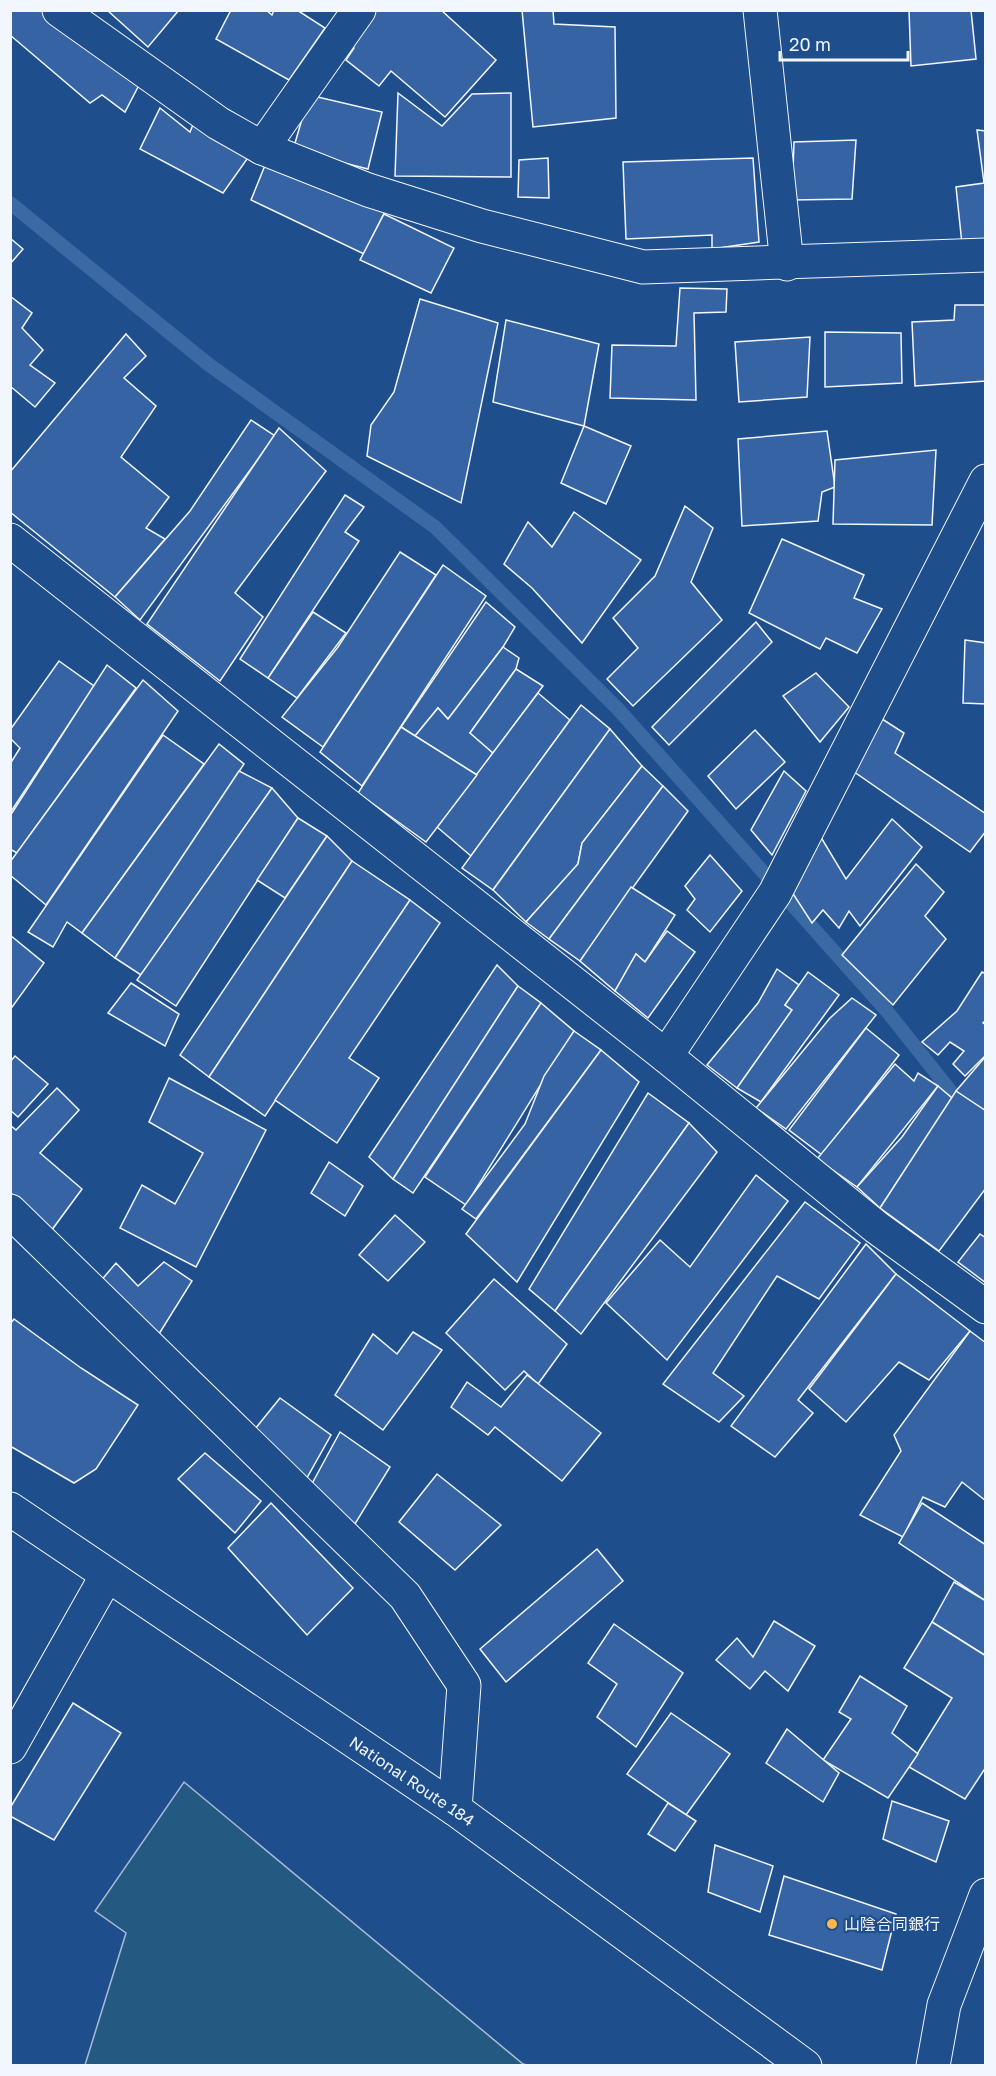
<svg xmlns="http://www.w3.org/2000/svg" width="996" height="2076" font-family="'Golos Text','Noto Sans JP',sans-serif">
	<style>
		.green { fill: #245a82; stroke: #a8bbd7; stroke-width: 1.5 }
		.lines { fill: none; stroke-linecap: round; stroke-linejoin: round }
		.stream { stroke: #3b69a3; stroke-width: 14 }
		.building { fill: #3563a3; stroke: #f2f6ff; stroke-width: 1.5 }
		.minor-casing { stroke: #f2f6ff; stroke-width: 35 }
		.highway-casing { stroke: #f2f6ff; stroke-width: 35 }
		.minor { stroke: #1f4e8c; stroke-width: 33 }
		.highway { stroke: #1f4e8c; stroke-width: 33 }
		.poi-dot { fill: #ffb74d; stroke: #1f4e8c; stroke-width: 2 }
		.labels { text-anchor: middle; stroke-width: 4.5; stroke-linejoin: round; paint-order: stroke }
		.street-label { font-size: 16px; fill: #f2f6ff; stroke: #1f4e8c }
		.poi-label { font-size: 16px; fill: #f2f6ff; stroke: #1f4e8c; text-anchor: start }
	</style>
	<rect width="100%" height="100%" fill="#1f4e8c"/>
	<polygon class="green" points="184,1782 523,2064 527,2065 85,2065 126,1933 95,1911"/>
	<g class="lines">
		<polyline class="stream" points="10,203 208,364 435,527 618,709 886,1010 964,1108"/>
	</g>
	<g class="building">
		<polygon points="10,10 41,10 139,85 125,112 102,95 90,103 10,35"/>
		<polygon points="107,10 179,10 148,47"/>
		<polygon points="231,10 266,10 272,15 274,10 297,10 325,28 289,80 216,39"/>
		<polygon points="371,10 441,10 496,60 445,117 391,71 379,86 346,60 354,48 347,43"/>
		<polygon points="522,10 553,10 554,24 615,27 616,118 533,127"/>
		<polygon points="909,10 971,10 976,59 911,66"/>
		<polygon points="398,93 442,126 472,94 511,93 511,177 395,176"/>
		<polygon points="309,95 382,112 368,169 293,150"/>
		<polygon points="160,108 190,132 196,117 252,152 223,193 140,149"/>
		<polygon points="977,130 986,131 986,242 962,244 956,187 984,183"/>
		<polygon points="856,140 852,199 792,200 794,142"/>
		<polygon points="268,158 388,205 364,254 251,200"/>
		<polygon points="548,158 549,198 518,197 519,160"/>
		<polygon points="753,158 759,242 712,249 712,235 626,239 623,162"/>
		<polygon points="384,214 454,248 431,293 360,260"/>
		<polygon points="10,238 23,249 10,264"/>
		<polygon points="680,288 727,289 726,312 694,313 696,400 610,398 612,345 676,346"/>
		<polygon points="10,296 32,313 22,328 43,350 30,365 55,383 35,407 10,386"/>
		<polygon points="420,299 498,323 461,503 367,456 371,425 394,392"/>
		<polygon points="955,305 986,305 986,381 915,386 912,322 954,320"/>
		<polygon points="506,320 599,344 584,426 493,402"/>
		<polygon points="825,332 901,333 902,383 825,387"/>
		<polygon points="126,334 146,356 124,378 156,406 121,457 169,497 146,528 165,539 115,597 10,512 10,472"/>
		<polygon points="810,337 807,397 739,402 735,342"/>
		<polygon points="251,420 275,436 140,620 115,597 190,511"/>
		<polygon points="584,426 631,446 606,504 561,483"/>
		<polygon points="279,428 326,471 235,593 263,617 220,681 147,624"/>
		<polygon points="827,431 835,487 822,492 818,521 742,526 738,439"/>
		<polygon points="936,450 932,525 833,524 835,460"/>
		<polygon points="345,495 364,507 345,532 359,541 268,678 240,659"/>
		<polygon points="685,506 713,528 691,582 722,620 633,706 607,679 638,648 613,618 655,576"/>
		<polygon points="574,512 641,560 582,643 532,588 504,564 528,522 552,547"/>
		<polygon points="782,539 864,575 854,598 882,609 857,653 826,638 820,649 749,613"/>
		<polygon points="400,552 436,575 323,747 282,717 338,647"/>
		<polygon points="443,565 486,596 362,786 320,752"/>
		<polygon points="486,602 515,627 503,647 448,719 438,708 415,736 401,727"/>
		<polygon points="313,612 346,633 297,698 268,678"/>
		<polygon points="756,622 772,642 669,745 652,727"/>
		<polygon points="965,640 986,643 986,704 963,703"/>
		<polygon points="503,647 519,658 516,669 470,733 493,753 477,775 415,736 438,708 448,719"/>
		<polygon points="59,661 94,686 10,813 10,764 20,748 10,738 10,730"/>
		<polygon points="107,665 136,688 17,853 10,849 10,816"/>
		<polygon points="516,669 543,686 493,753 470,733"/>
		<polygon points="816,673 849,707 820,742 783,696"/>
		<polygon points="143,680 178,711 46,905 10,875 10,862"/>
		<polygon points="538,693 570,720 471,856 437,827"/>
		<polygon points="581,705 610,729 493,890 462,868"/>
		<polygon points="879,717 904,733 895,753 986,814 986,831 970,852 850,769"/>
		<polygon points="401,727 477,775 426,842 358,793"/>
		<polygon points="610,729 642,766 582,843 578,864 526,922 493,890"/>
		<polygon points="755,730 785,762 736,809 708,776"/>
		<polygon points="163,735 204,764 82,933 67,922 53,947 28,932"/>
		<polygon points="219,744 244,764 115,958 82,933"/>
		<polygon points="642,766 663,786 549,939 526,922 578,864 582,843"/>
		<polygon points="239,771 272,788 141,975 115,958"/>
		<polygon points="784,771 806,791 772,855 751,830"/>
		<polygon points="663,786 688,811 580,961 549,939"/>
		<polygon points="272,788 298,818 176,1006 137,980"/>
		<polygon points="298,818 327,836 285,898 257,880"/>
		<polygon points="892,819 922,847 860,926 849,911 839,928 823,910 812,923 788,886 819,834 846,879"/>
		<polygon points="327,836 352,861 209,1077 180,1055"/>
		<polygon points="710,855 742,891 710,932 687,910 695,899 685,886"/>
		<polygon points="352,861 410,900 265,1116 209,1077"/>
		<polygon points="916,864 944,892 925,916 946,939 893,1005 842,955"/>
		<polygon points="631,887 675,915 645,962 636,954 615,991 580,961"/>
		<polygon points="410,900 440,923 349,1058 379,1078 337,1143 275,1100"/>
		<polygon points="667,931 695,952 648,1018 615,991 636,954 645,962"/>
		<polygon points="10,935 44,963 10,1010"/>
		<polygon points="497,965 518,986 393,1179 369,1157"/>
		<polygon points="777,969 799,985 785,1005 792,1010 737,1088 707,1065 758,1003"/>
		<polygon points="808,972 839,995 761,1102 737,1088 792,1010 785,1005"/>
		<polygon points="982,972 986,974 986,1020 983,1023 986,1025 986,1055 965,1076 953,1064 964,1051 950,1042 938,1055 922,1042 957,1011"/>
		<polygon points="131,983 179,1014 165,1046 108,1013"/>
		<polygon points="518,986 541,1003 413,1193 393,1179"/>
		<polygon points="852,998 876,1015 786,1129 756,1108 830,1018"/>
		<polygon points="541,1003 574,1031 466,1205 425,1177"/>
		<polygon points="866,1028 899,1055 822,1155 789,1130"/>
		<polygon points="574,1031 601,1050 476,1219 462,1209 525,1124 544,1076"/>
		<polygon points="601,1050 639,1082 517,1282 466,1234"/>
		<polygon points="15,1056 48,1084 18,1117 10,1110 10,1062"/>
		<polygon points="986,1056 986,1111 984,1113 956,1091"/>
		<polygon points="895,1064 914,1081 918,1073 938,1086 857,1187 817,1159"/>
		<polygon points="169,1078 266,1130 196,1267 120,1228 142,1185 175,1204 203,1153 149,1122"/>
		<polygon points="938,1086 952,1098 880,1208 857,1187 902,1137"/>
		<polygon points="57,1088 79,1110 40,1153 82,1189 51,1231 10,1192 10,1125 16,1130"/>
		<polygon points="956,1091 986,1111 986,1188 939,1251 880,1208"/>
		<polygon points="648,1093 689,1123 555,1311 529,1289"/>
		<polygon points="689,1123 717,1152 581,1334 555,1311"/>
		<polygon points="329,1162 363,1186 345,1216 311,1193"/>
		<polygon points="756,1175 788,1201 667,1360 606,1303 660,1240 690,1267"/>
		<polygon points="805,1202 860,1243 819,1299 777,1276 713,1373 744,1396 719,1422 663,1384"/>
		<polygon points="395,1215 425,1242 388,1281 359,1255"/>
		<polygon points="980,1234 986,1238 986,1283 958,1262"/>
		<polygon points="866,1244 896,1274 798,1400 813,1413 775,1457 731,1426"/>
		<polygon points="164,1262 192,1281 154,1342 99,1283 116,1263 138,1286"/>
		<polygon points="896,1274 970,1331 929,1380 899,1362 846,1422 809,1389"/>
		<polygon points="494,1279 567,1344 538,1384 524,1371 505,1390 446,1333"/>
		<polygon points="14,1319 81,1368 138,1405 96,1469 74,1483 10,1446 10,1324"/>
		<polygon points="970,1331 986,1343 986,1501 962,1482 945,1507 923,1497 903,1537 860,1515 901,1451 894,1435"/>
		<polygon points="413,1332 442,1350 383,1430 335,1395 373,1334 397,1354"/>
		<polygon points="527,1375 601,1433 562,1481 495,1427 488,1435 451,1407 467,1382 501,1407"/>
		<polygon points="280,1398 331,1435 304,1483 251,1434"/>
		<polygon points="340,1432 390,1467 353,1527 308,1491"/>
		<polygon points="205,1453 261,1501 235,1533 178,1479"/>
		<polygon points="437,1474 501,1525 455,1570 399,1522"/>
		<polygon points="271,1503 353,1588 307,1635 228,1548"/>
		<polygon points="922,1503 986,1545 986,1601 899,1543"/>
		<polygon points="597,1549 623,1581 506,1682 480,1649"/>
		<polygon points="954,1582 986,1601 986,1656 932,1622"/>
		<polygon points="774,1621 815,1646 788,1691 765,1671 750,1689 716,1660 737,1638 753,1657"/>
		<polygon points="932,1622 986,1656 986,1767 965,1799 909,1767 952,1698 904,1668"/>
		<polygon points="614,1624 683,1673 636,1747 597,1717 617,1684 588,1663"/>
		<polygon points="860,1676 907,1706 892,1733 918,1754 888,1798 823,1760 851,1719 839,1712"/>
		<polygon points="73,1703 121,1733 54,1840 10,1816 10,1808"/>
		<polygon points="671,1713 730,1754 686,1815 627,1774"/>
		<polygon points="787,1729 839,1773 823,1802 766,1763"/>
		<polygon points="892,1801 949,1821 936,1862 883,1839"/>
		<polygon points="668,1803 696,1821 675,1851 648,1834"/>
		<polygon points="715,1845 773,1866 760,1912 708,1892"/>
		<polygon points="784,1876 896,1914 882,1970 769,1935"/>
	</g>
	<g class="lines">
		<defs>
			<g id="minor">
				<polyline points="59,10 218,123 262,148 368,190 482,226 643,267 986,255"/>
				<polyline points="760,10 787,264"/>
				<polyline points="262,148 359,10"/>
				<polyline points="10,540 666,1056 876,1227 986,1307"/>
				<polyline points="666,1056 775,893 986,481"/>
				<polyline points="10,1211 405,1596 464,1685 455,1809"/>
				<polyline points="10,1747 107,1575"/>
				<polyline points="933,2066 944,2005 986,1895"/>
			</g>
			<polyline id="highway" points="10,1509 455,1809 805,2066"/>
		</defs>
		<use href="#minor" class="minor-casing"/>
		<use href="#highway" class="highway-casing"/>
		<use href="#minor" class="minor"/>
		<use href="#highway" class="highway"/>
	</g>
	<circle class="poi-dot" cx="832" cy="1924" r="6"/>
	<g class="labels">
		<g class="street-label">
			<text transform="translate(412 1781) rotate(34)" y="6">National Route 184</text>
		</g>
		<g class="poi-label">
			<text x="844" y="1930">山陰合同銀行</text>
		</g>
	</g>
	<rect width="996" height="2076" fill="none" stroke="#f2f6ff" stroke-width="24"/>
	<path d="M780 51v9h128v-9" fill="none" stroke="#f2f6ff" stroke-width="3"/>
	<text x="789" y="51" font-size="18" fill="#f2f6ff" stroke="#1f4e8c" stroke-width="4.5" paint-order="stroke">20 m</text>
</svg>
